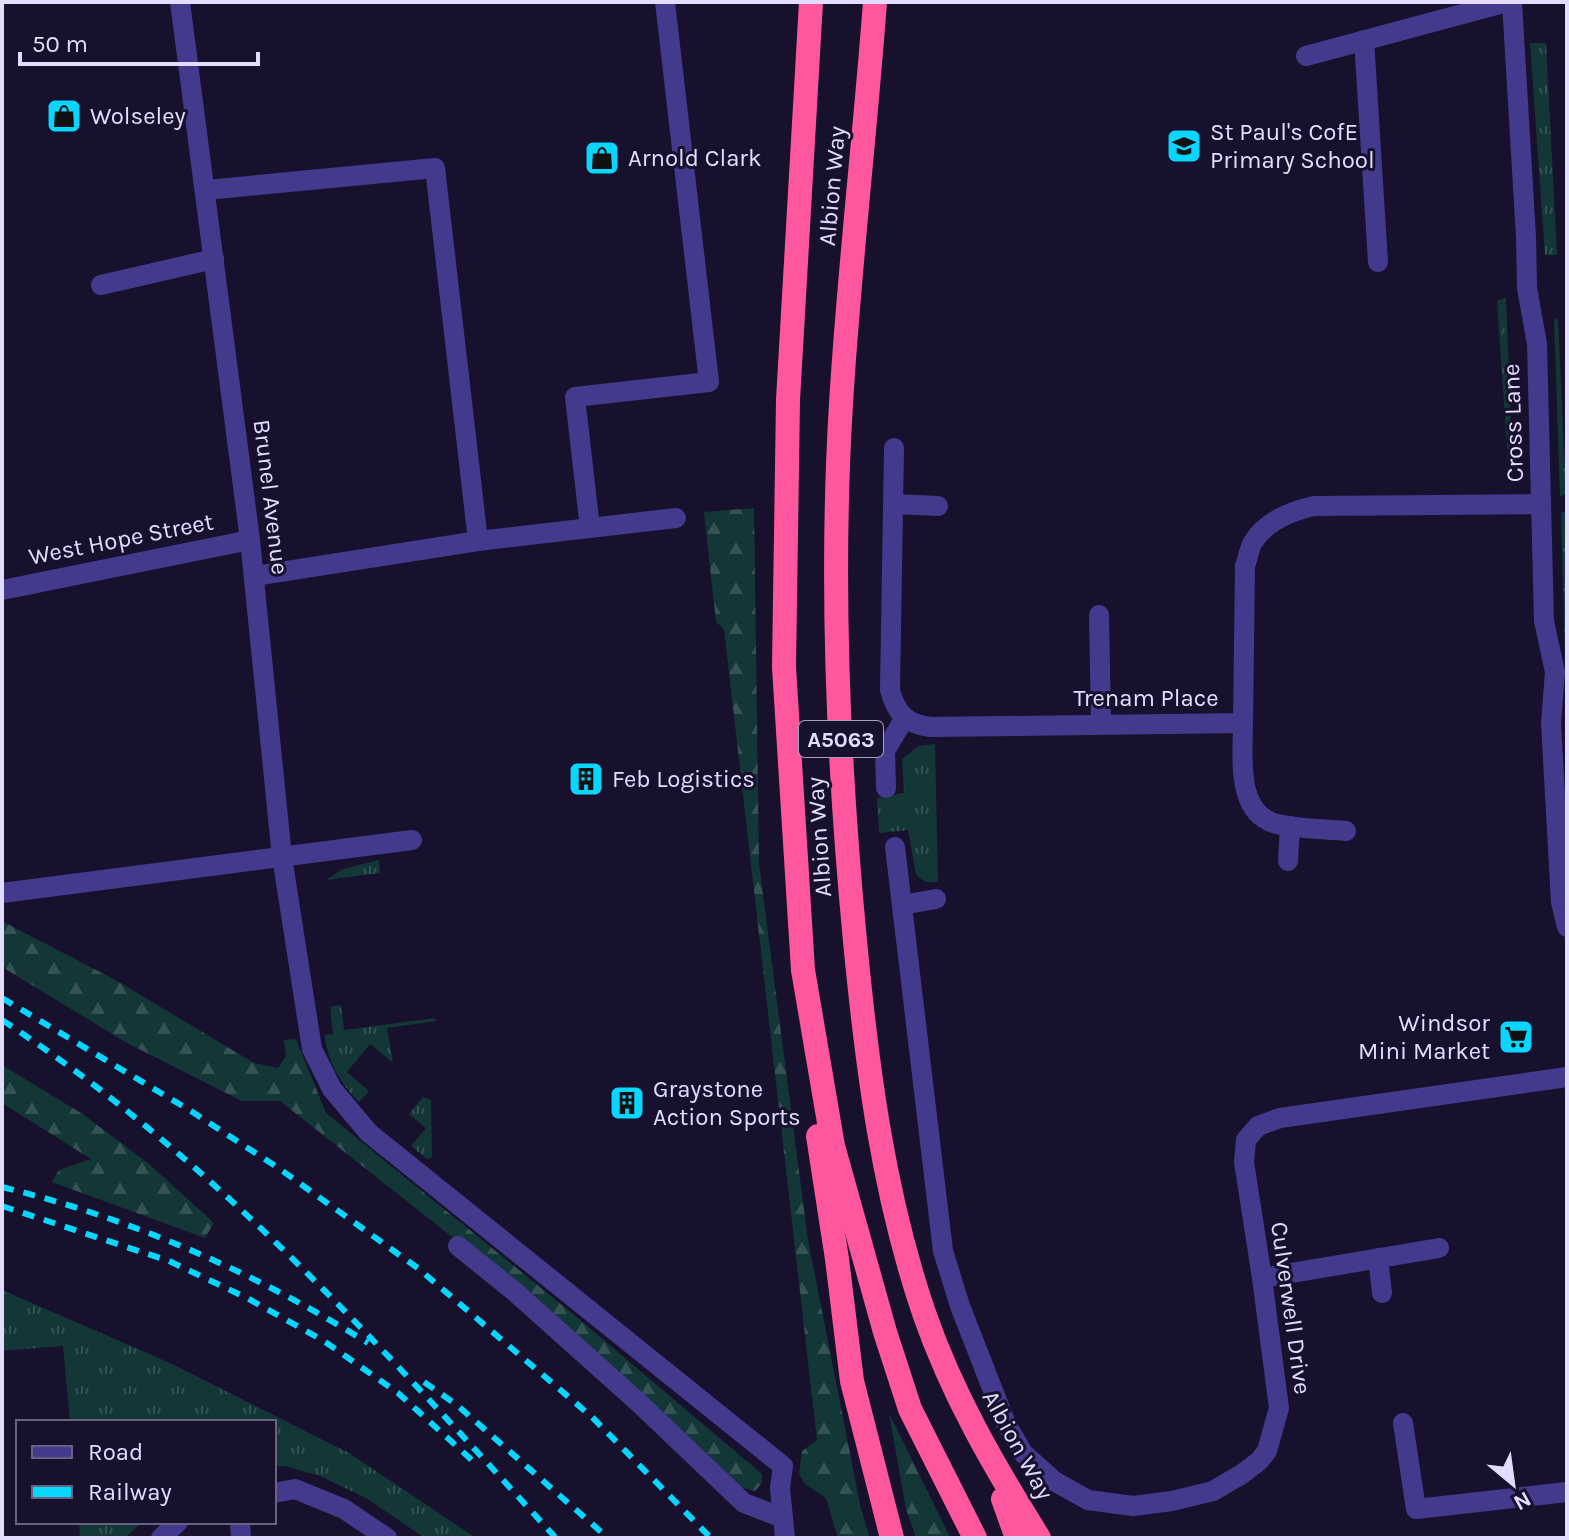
<svg xmlns="http://www.w3.org/2000/svg" width="1569" height="1540" font-family="Karla,sans-serif">
	<style>
		.grass { fill: url(#grass-tufts) }
		.forest { fill: url(#forest-firs) }
		.lines { fill: none; stroke-linecap: round; stroke-linejoin: round }
		.minor { stroke: #433a8d; stroke-width: 20 }
		.highway { stroke: #ff579d; stroke-width: 24 }
		.rail { stroke: #08d6ff; stroke-width: 6; stroke-dasharray: 12 10; stroke-linecap: butt }
		.labels { text-anchor: middle; stroke-width: 6; stroke-linejoin: round; paint-order: stroke }
		.shield { fill: #17112d; stroke: #a69fc0; stroke-width: 2 }
		.shield-label { font-size: 22px; font-weight: bold; fill: #e3dcff }
		.poi-label { font-size: 24px; fill: #e3dcff; stroke: #17112d; text-anchor: start }
		.street-label { font-size: 24px; fill: #e3dcff; stroke: #17112d }
	</style>
	<defs>
		<pattern id="grass-tufts" width="24" height="20" patternUnits="userSpaceOnUse" patternTransform="scale(2)"><rect width="24" height="20" fill="#133637"/><path d="M3 7l-1-3M5 7V3M7 7l1-3M15 17l-1-3M17 17v-4M19 17l1-3" fill="none" stroke="#355255"/></pattern>
		<pattern id="forest-firs" width="22" height="20" patternUnits="userSpaceOnUse" patternTransform="scale(2)"><rect width="22" height="20" fill="#133637"/><path d="M5 1l3.5 6h-7zM16 11l3.5 6h-7z" fill="#355255"/></pattern>
	</defs>
	<rect width="100%" height="100%" fill="#17112d"/>
	<g class="grass">
		<polygon points="1530,43 1546,43 1557,255 1545,255"/>
		<polygon points="1506,297 1513,475 1509,477 1497,301"/>
		<polygon points="1554,318 1558,320 1566,494 1560,496"/>
		<polygon points="1561,512 1567,513 1565,663"/>
		<polygon points="935,744 938,882 926,882 916,875 908,830 879,833 877,798 904,793 902,759 918,746"/>
		<polygon points="379,860 380,873 326,880 343,869"/>
		<path d="M 341,1005 L 344,1030 L 435,1018 L 436,1021 L 387,1028 L 393,1063 L 370,1044 L 347,1072 L 369,1091 L 359,1102 C 341,1084 327,1062 325,1035 L 333,1034 L 330,1007 Z"/>
		<polygon points="423,1097 431,1100 432,1158 427,1159 411,1146 426,1128 409,1114"/>
		<polygon points="2,1290 170,1363 349,1453 476,1538 425,1538 366,1498 320,1476 285,1466 274,1466 274,1422 70,1422 63,1346 2,1351"/>
		<polygon points="79,1522 142,1522 125,1538 80,1538"/>
	</g>
	<g class="forest">
		<polygon points="754,508 759,864 808,1240 861,1509 870,1538 838,1538 826,1498 805,1484 799,1474 802,1451 817,1440 724,629 716,622 704,512"/>
		<polygon points="2,921 119,982 254,1063 278,1068 286,1056 284,1040 296,1039 326,1113 567,1309 762,1474 762,1483 755,1491 732,1485 518,1289 280,1101 242,1101 127,1043 2,967"/>
		<polygon points="2,1065 84,1115 149,1164 214,1223 205,1238 52,1182 59,1170 91,1159 2,1103"/>
		<polygon points="889,1413 949,1535 951,1538 916,1538 906,1509"/>
	</g>
	<g class="lines">
		<g class="minor">
			<polyline points="180,2 250,540 282,857 312,1049 332,1089 369,1133 783,1466 780,1488 785,1538"/>
			<polyline points="1512,2 1526,237 1527,288 1537,344 1544,621 1555,672 1551,723 1561,902 1567,927"/>
			<polyline points="1364,40 1378,262"/>
			<polyline points="1306,56 1507,2"/>
			<polyline points="206,190 435,168 478,541"/>
			<polyline points="101,285 214,259"/>
			<path d="M 894,448 L 890,690 C 896,713 906,724 930,727 L 1243,723 L 1245,566 C 1248,559 1249,548 1253,542 C 1266,521 1292,511 1314,506 L 1541,504"/>
			<polyline points="894,504 938,506"/>
			<polyline points="590,528 575,397 709,382 665,2"/>
			<polyline points="254,576 478,541 676,518"/>
			<polyline points="2,590 250,540"/>
			<polyline points="1099,615 1101,724"/>
			<path d="M 1243,723 C 1243,755 1235,814 1277,824 C 1299,829 1324,829 1346,831"/>
			<polyline points="886,788 885,751 904,719"/>
			<polyline points="895,847 943,1251 960,1306 1006,1424 1023,1453 1054,1481 1088,1500 1133,1506 1172,1501 1213,1491 1242,1474 1259,1461 1267,1451 1279,1408 1262,1278 1244,1162 1246,1140 1258,1126 1280,1118 1567,1077"/>
			<polyline points="1288,861 1290,826"/>
			<polyline points="2,893 412,840"/>
			<polyline points="902,905 936,899"/>
			<polyline points="458,1246 515,1292 638,1402 744,1503 783,1518"/>
			<polyline points="1378,1258 1382,1293"/>
			<polyline points="1262,1278 1439,1248"/>
			<polyline points="1403,1423 1416,1509 1567,1492"/>
			<polyline points="274,1493 295,1489 344,1509 387,1538"/>
			<polyline points="240,1522 241,1538"/>
			<polyline points="161,1538 178,1522"/>
		</g>
		<g class="highway">
			<polyline points="811,2 788,400 784,667 803,970 833,1146 885,1332 910,1409 975,1538"/>
			<path d="M 875,2 C 865,136 849,270 841,404 C 830,583 838,763 855,941 C 867,1067 883,1193 924,1313 C 952,1394 994,1466 1039,1538"/>
			<polyline points="818,1136 837,1259 852,1381 892,1538"/>
			<polyline points="1003,1499 1017,1538"/>
		</g>
		<g class="rail">
			<polyline points="2,998 191,1111 277,1167 419,1269 592,1417 711,1538"/>
			<path d="M 2,1020 C 215,1159 385,1351 555,1537"/>
			<path d="M 2,1187 C 133,1219 254,1272 368,1343"/>
			<polyline points="2,1206 169,1261 247,1298 324,1341 398,1393 474,1462"/>
			<polyline points="424,1382 457,1405 608,1538"/>
		</g>
	</g>
	<defs>
		<symbol id="shop-square" viewBox="-11 -11 22 22"><rect x="-9" y="-9" width="18" height="18" rx="4" fill="#08d6ff" stroke="#17112d"/><path d="M-5-2.5h2.3a2.7 3.5 0 0 1 5.4 0H5L5.5 6h-11ZM-1.5-2.5h3a1.5 2.3 0 0 0-3 0Z" fill="#111"/></symbol>
		<symbol id="school-square" viewBox="-11 -11 22 22"><rect x="-9" y="-9" width="18" height="18" rx="4" fill="#08d6ff" stroke="#17112d"/><path d="M0-5L7-2L0 1L-7-2ZM-4 1L0 2.5L4 1V4Q0 6-4 4Z" fill="#111"/></symbol>
		<symbol id="building-square" viewBox="-11 -11 22 22"><rect x="-9" y="-9" width="18" height="18" rx="4" fill="#08d6ff" stroke="#17112d"/><path d="M-4-6H4V6H1V3H-1V6H-4ZM-2.5-4.3h1.7v1.8h-1.7ZM.8-4.3h1.7v1.8H.8ZM-2.5-1h1.7V.8h-1.7ZM.8-1h1.7V.8H.8Z" fill="#111"/></symbol>
		<symbol id="supermarket-square" viewBox="-11 -11 22 22"><rect x="-9" y="-9" width="18" height="18" rx="4" fill="#08d6ff" stroke="#17112d"/><path d="M-6-5.5h2.5l.6 2H6L4.5 2H-2.5L-4.4-4H-6ZM-1.5 3.2a1.3 1.3 0 1 0 .1 0ZM3 3.2a1.3 1.3 0 1 0 .1 0Z" fill="#111"/></symbol>
	</defs>
	<g fill-rule="evenodd">
		<use href="#shop-square" x="44" y="96" width="40" height="40"/>
		<use href="#school-square" x="1164" y="126" width="40" height="40"/>
		<use href="#shop-square" x="582" y="138" width="40" height="40"/>
		<use href="#building-square" x="566" y="759" width="40" height="40"/>
		<use href="#supermarket-square" x="1496" y="1017" width="40" height="40"/>
		<use href="#building-square" x="607" y="1083" width="40" height="40"/>
	</g>
	<g class="labels">
		<rect class="shield" x="799" y="721" width="84" height="36" rx="6"/>
		<g class="shield-label">
			<text x="841" y="747">A5063</text>
		</g>
		<g class="poi-label">
			<text x="90" y="124">Wolseley</text>
			<text x="1210" y="140">St Paul's CofE<tspan x="1210" dy="28">Primary School</tspan></text>
			<text x="628" y="166">Arnold Clark</text>
			<text x="612" y="787">Feb Logistics</text>
			<text x="1490" y="1031" text-anchor="end">Windsor<tspan x="1490" dy="28">Mini Market</tspan></text>
			<text x="653" y="1097">Graystone<tspan x="653" dy="28">Action Sports</tspan></text>
		</g>
		<g class="street-label">
			<text transform="translate(832 186) rotate(-85)" y="8">Albion Way</text>
			<text transform="translate(1513 423) rotate(-92)" y="8">Cross Lane</text>
			<text transform="translate(271 497) rotate(83)" y="8">Brunel Avenue</text>
			<text transform="translate(121 539) rotate(-11)" y="8">West Hope Street</text>
			<text x="1146" y="706">Trenam Place</text>
			<text transform="translate(819 837) rotate(-94)" y="8">Albion Way</text>
			<text transform="translate(1291 1308) rotate(82)" y="8">Culverwell Drive</text>
			<text transform="translate(1018 1445) rotate(61)" y="8">Albion Way</text>
		</g>
	</g>
	<rect width="1569" height="1540" fill="none" stroke="#e3dcff" stroke-width="8"/>
	<rect x="16" y="1420" width="260" height="104" fill="#17112d" stroke="#696281" stroke-width="2"/>
	<rect x="32" y="1446" width="40" height="12" fill="#433a8d" stroke="#696281" stroke-width="2"/>
	<text x="88" y="1460" font-size="24" fill="#e3dcff">Road</text>
	<rect x="32" y="1486" width="40" height="12" fill="#08d6ff" stroke="#696281" stroke-width="2"/>
	<text x="88" y="1500" font-size="24" fill="#e3dcff">Railway</text>
	<g transform="translate(1513 1484) rotate(151)" stroke="#17112d" stroke-width="6" paint-order="stroke">
	<path d="M0-6L14 30L0 20L-14 30Z" fill="#e3dcff"/>
	<text y="-12" font-size="22" font-weight="bold" text-anchor="middle" fill="#e3dcff">N</text>
	</g>
	<path d="M20 52v12h238v-12" fill="none" stroke="#e3dcff" stroke-width="4"/>
	<text x="32" y="52" font-size="24" fill="#e3dcff" stroke="#17112d" stroke-width="6" paint-order="stroke">50 m</text>
</svg>
